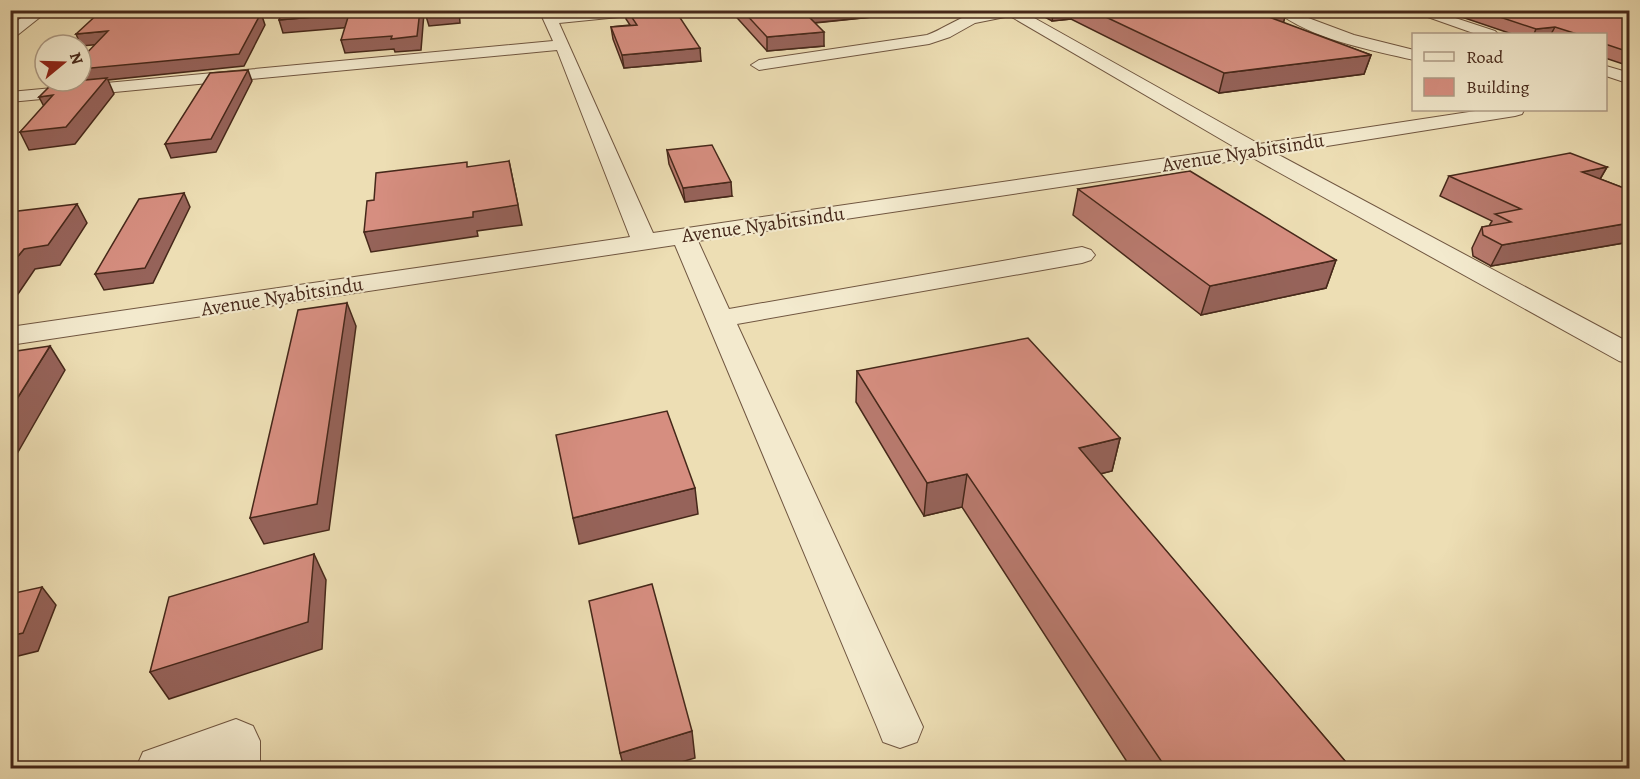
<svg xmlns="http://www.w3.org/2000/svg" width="1640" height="779" font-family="Alegreya,serif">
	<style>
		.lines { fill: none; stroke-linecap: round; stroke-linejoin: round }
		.minor-casing { stroke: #705640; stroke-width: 2 }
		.minor { fill: #f3eace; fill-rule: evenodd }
		.wall { fill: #b87a6e; stroke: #46281a; stroke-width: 1.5 }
		.shaded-wall { fill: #96635a; stroke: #46281a; stroke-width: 1.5 }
		.building { fill: #d68e80; stroke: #46281a; stroke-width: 1.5 }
		.labels { text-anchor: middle; stroke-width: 4.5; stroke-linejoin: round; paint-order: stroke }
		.far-street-label { font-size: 20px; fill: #46281a; stroke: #f3eace }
	</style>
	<rect width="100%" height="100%" fill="#eddeb4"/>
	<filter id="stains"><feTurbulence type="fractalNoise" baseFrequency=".00333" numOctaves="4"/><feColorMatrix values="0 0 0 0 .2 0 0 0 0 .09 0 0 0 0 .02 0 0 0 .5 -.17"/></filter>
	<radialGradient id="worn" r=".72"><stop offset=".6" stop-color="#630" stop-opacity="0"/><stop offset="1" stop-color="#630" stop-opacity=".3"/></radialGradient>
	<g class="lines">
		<defs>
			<g id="minor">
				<polygon points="32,10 49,10 15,37 10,38 10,26"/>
				<path d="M 539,10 L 553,10 L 555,14 L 597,10 L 656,10 L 649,14 L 559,23 L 653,233 L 1236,148 L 1010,16 L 975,23 L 950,37 L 929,44 L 759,70 L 751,65 L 759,60 L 927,35 C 941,30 953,21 967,16 C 983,10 1003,10 1020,10 L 1259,144 L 1482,110 L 1524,110 L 1522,114 L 1515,116 L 1277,154 L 1630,343 L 1630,364 L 1619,361 L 1253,158 L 698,241 L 729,309 L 1082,247 L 1091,250 L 1095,255 L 1091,260 L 1082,263 L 737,324 L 923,727 L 917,742 L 900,748 L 883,742 L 877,727 L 675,245 L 10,345 L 10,327 L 630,237 L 557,50 L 10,102 L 10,92 L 553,41 Z"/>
				<path d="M 1285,10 L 1301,10 L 1298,14 L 1303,16 L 1354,35 L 1414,50 L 1414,60 C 1371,50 1321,41 1284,17 L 1282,14 Z"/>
				<polygon points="1408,10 1431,10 1495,31 1498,34 1476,34"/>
				<polygon points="1606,66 1630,73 1630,84 1606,76"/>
				<polygon points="236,719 253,726 260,741 260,768 136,768 143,752"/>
			</g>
		</defs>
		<use href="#minor" class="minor-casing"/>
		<use href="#minor" class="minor"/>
	</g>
	<g class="wall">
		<polygon points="625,10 675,10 701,61 624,68 613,39 611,27 630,25 626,19"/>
		<polygon points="730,10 901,10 901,14 815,23 824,46 767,51"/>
		<polygon points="1032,10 1287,10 1283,23 1371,55 1364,74 1219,93 1071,19 1052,21"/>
		<polygon points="1441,10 1629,10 1629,66 1605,58 1605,34 1512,34"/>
		<polygon points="667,150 732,196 685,202 669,164"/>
		<polygon points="1607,167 1600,179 1629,190 1629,242 1491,266 1473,256 1472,248 1482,227 1489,226 1492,221 1440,196 1449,176"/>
		<polygon points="1078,189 1336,260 1326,288 1201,315 1073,215"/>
		<polygon points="857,371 1120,438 1112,471 1100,474 1351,768 1131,768 962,507 924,516 856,402"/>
	</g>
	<g class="shaded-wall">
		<polygon points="175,10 182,11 179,20"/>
		<polygon points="221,10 233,10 220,28 216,17"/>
		<polygon points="420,10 423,10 424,13 421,50 395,52 394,49 345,53 341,40"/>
		<polygon points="454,10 459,10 460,23 429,26 425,13"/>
		<polygon points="802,10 901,10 901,14 802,24"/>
		<polygon points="1054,10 1072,10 1071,19 1052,21"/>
		<polygon points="1258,10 1287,10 1283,24 1253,11"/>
		<polygon points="261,13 265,25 244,66 108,80 114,94 75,144 29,150 20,132 81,81 81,69"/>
		<polygon points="349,14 353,27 283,33 279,20"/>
		<polygon points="1555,27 1551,34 1534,34 1536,29"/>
		<polygon points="108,31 114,43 81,46 76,34"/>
		<polygon points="824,32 824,46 767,51 767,37"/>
		<polygon points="700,48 701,61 624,68 622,55"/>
		<polygon points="1371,55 1364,74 1219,93 1224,73"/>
		<polygon points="248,70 252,81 216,152 171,158 165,144"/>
		<polygon points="53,95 48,114 39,97"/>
		<polygon points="509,161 522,225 477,231 478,236 371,252 364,232 473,212"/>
		<polygon points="1607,167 1596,186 1582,172"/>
		<polygon points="731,182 732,196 685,202 683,188"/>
		<polygon points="184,193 190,207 153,283 104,290 95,274"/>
		<polygon points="77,204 87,223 60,265 35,269 18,294 10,295 10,266 24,249"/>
		<polygon points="1629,223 1629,242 1491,266 1502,245"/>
		<polygon points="1336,260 1326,288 1201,315 1210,286"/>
		<polygon points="347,303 356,326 329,530 264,544 250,518"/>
		<polygon points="50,346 65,370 10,466 10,410"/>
		<polygon points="1120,438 1112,471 1071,481 1079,448"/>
		<polygon points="967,474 962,507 924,516 927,483"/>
		<polygon points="695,488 698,514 579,544 573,518"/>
		<polygon points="314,554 326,580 322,649 169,699 150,672"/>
		<polygon points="42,587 56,605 38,651 10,658 10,636"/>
		<polygon points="692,731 695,758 661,768 624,768 620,753"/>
	</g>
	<g class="building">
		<polygon points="102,10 175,10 176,14 188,15 191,10 221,10 216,17 261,13 239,54 81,69 81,59 108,31 76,34"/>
		<polygon points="283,10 420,10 417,36 391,39 392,36 341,40 349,14 279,20"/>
		<polygon points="425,10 454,10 425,13"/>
		<polygon points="627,10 675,10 700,48 622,55 611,27 637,25"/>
		<polygon points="742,10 802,10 824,32 767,37"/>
		<polygon points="1091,10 1258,10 1253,11 1371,55 1224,73"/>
		<polygon points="1479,10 1629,10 1629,52 1605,44 1605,34 1577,34 1555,27 1536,29"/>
		<polygon points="248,70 211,139 165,144 210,73"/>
		<polygon points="107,78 66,127 20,132 53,95 39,97 53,83"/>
		<polygon points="712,145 731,182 683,188 667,150"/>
		<polygon points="1570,153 1607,167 1582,172 1629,190 1629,223 1502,245 1483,235 1482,227 1511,222 1495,214 1521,209 1449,176"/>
		<polygon points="509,161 518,205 473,212 473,217 364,232 367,201 374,200 376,173 467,162 467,167"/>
		<polygon points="1190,171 1336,260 1210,286 1078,189"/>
		<polygon points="184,193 145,268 95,274 139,199"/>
		<polygon points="77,204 48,245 24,249 10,266 10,212"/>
		<polygon points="347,303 317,504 250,518 298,310"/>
		<polygon points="1028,338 1120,438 1079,448 1351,768 1166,768 967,474 927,483 857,371"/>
		<polygon points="50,346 10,410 10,352"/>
		<polygon points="667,411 695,488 573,518 556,435"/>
		<polygon points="314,554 308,622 150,672 169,597"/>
		<polygon points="652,584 692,731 620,753 589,601"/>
		<polygon points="42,587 23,633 10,636 10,594"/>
	</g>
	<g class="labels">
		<g class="far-street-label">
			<text transform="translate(1243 152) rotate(-9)" y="7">Avenue Nyabitsindu</text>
			<text transform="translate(763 224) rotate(-8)" y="7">Avenue Nyabitsindu</text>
			<text transform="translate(282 296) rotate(-9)" y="7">Avenue Nyabitsindu</text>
		</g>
	</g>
	<rect width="1640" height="779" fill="none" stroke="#eddeb4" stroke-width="36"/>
	<rect x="12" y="12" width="1616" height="755" fill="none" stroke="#46281a" stroke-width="3"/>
	<rect x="18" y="18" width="1604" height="743" fill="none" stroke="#46281a" stroke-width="1.5"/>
	<rect x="1412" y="33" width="195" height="78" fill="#f3eace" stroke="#ae9c86" stroke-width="1.5"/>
	<rect x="1424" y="52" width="30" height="9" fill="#f3eace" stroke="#ae9c86" stroke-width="1.5"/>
	<text x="1466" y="63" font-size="18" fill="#46281a">Road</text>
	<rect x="1424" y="78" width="30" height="18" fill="#d68e80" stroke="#ae9c86" stroke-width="1.5"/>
	<text x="1466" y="93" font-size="18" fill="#46281a">Building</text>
	<g transform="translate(63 63) rotate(71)"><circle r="28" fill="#f3eace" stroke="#ae9c86" stroke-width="1.5"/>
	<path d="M0-4.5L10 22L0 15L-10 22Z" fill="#8f2418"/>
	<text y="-9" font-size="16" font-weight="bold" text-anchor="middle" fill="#46281a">N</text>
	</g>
	<rect width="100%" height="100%" filter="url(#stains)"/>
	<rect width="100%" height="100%" fill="url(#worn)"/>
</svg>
